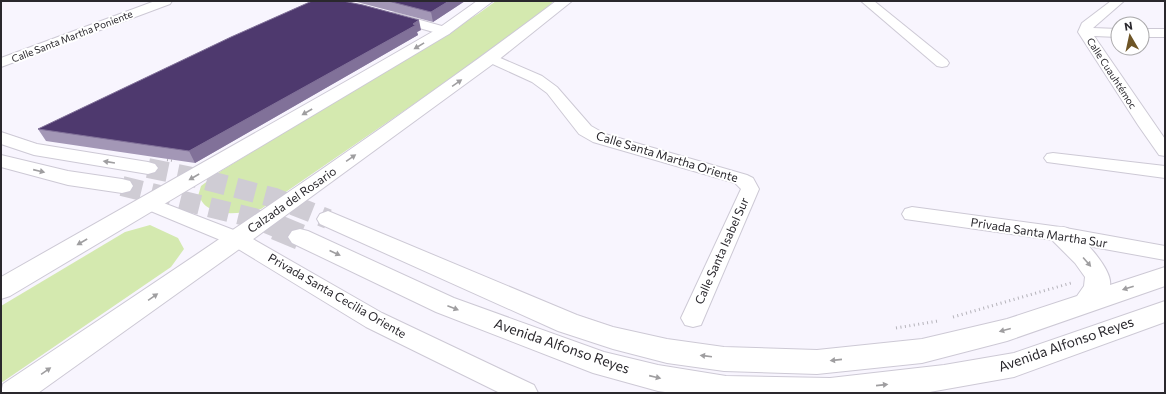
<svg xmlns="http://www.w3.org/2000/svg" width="1166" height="394" font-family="Commissioner,sans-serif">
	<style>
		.green { fill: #d4e9af }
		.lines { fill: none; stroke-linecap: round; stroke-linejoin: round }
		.secondary-tunnel-far1 { stroke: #cfccd4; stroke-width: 20; stroke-dasharray: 20 10; stroke-linecap: butt }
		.secondary-tunnel { stroke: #cfccd4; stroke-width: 26; stroke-dasharray: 26 13; stroke-linecap: butt }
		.minor-casing { stroke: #cdc9d5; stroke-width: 2 }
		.tertiary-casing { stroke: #cdc9d5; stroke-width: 2 }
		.secondary-casing { stroke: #cdc9d5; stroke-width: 2 }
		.path-far1 { stroke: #b5b3ba; stroke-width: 2.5; stroke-dasharray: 1 3; stroke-linecap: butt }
		.path { stroke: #b5b3ba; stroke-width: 3; stroke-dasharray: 1 3.5; stroke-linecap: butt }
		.minor { fill: #fff; fill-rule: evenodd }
		.tertiary { fill: #fff; fill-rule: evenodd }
		.secondary { fill: #fff; fill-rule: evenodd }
		.wall { fill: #a397b6 }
		.shaded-wall { fill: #817199 }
		.building { fill: #4e396e; stroke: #817199 }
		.oneway { fill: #9f9ea0 }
		.labels { text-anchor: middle; stroke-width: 4; stroke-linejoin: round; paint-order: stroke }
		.far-street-label { font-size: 10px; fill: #2a282d; stroke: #fff }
		.street-label { font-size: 12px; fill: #2a282d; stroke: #fff }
		.near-street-label { font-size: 14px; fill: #2a282d; stroke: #fff }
	</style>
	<rect width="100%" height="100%" fill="#f8f5fe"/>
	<g class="green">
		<path d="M 496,1 L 554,1 L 526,27 L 261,209 C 245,212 221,218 206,206 C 203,204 201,199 198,196 L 201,186 L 221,171 L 478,14 Z"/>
		<polygon points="150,225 178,238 184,249 171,267 1,383 1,306 125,232"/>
	</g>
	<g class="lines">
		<g class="secondary-tunnel-far1">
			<polyline points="148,168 202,179 275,198 328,219"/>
			<polyline points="122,186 254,218 278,228"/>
		</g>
		<polyline class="secondary-tunnel" points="276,227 300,237"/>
		<defs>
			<g id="minor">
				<polygon points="155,1 172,1 170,4 1,67 1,58"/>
				<polygon points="861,1 874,1 947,60 949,63 947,66 942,67 937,66"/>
				<polygon points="1111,1 1124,1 1093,28 1118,29 1118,37 1094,36 1165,139 1165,156 1159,155 1138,125 1078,32 1082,23"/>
				<polygon points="395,13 449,28 451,31 449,34 444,35 391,20 389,17 391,14"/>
				<rect x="1142" y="29" width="23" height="8"/>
				<polygon points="491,54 542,76 557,87 591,126 605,134 747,175 753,178 759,189 701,325 693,327 685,325 681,318 741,189 735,183 593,142 579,134 547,93 532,82 486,61 484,58 486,55"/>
				<polygon points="1053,153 1165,166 1165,178 1047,162 1044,158 1047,154"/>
				<polygon points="148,197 244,234 382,313 534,385 538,393 500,393 366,327 230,244 141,207 138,203 141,199"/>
				<polygon points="912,207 1060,227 1165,246 1165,260 1060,241 905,219 902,214 905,209"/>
			</g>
			<g id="tertiary">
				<polygon points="477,1 493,1 449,34 10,296 1,299 1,277 359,74 439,28"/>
				<path d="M 556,1 L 572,1 L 497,61 L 245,245 L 38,393 L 1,393 L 3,384 C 190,259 377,136 556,1 Z"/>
			</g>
			<g id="secondary">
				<polygon points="1,132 37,144 148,162 155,164 158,168 155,172 148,174 34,155 1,144"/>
				<polygon points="1,155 68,171 122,179 130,181 133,186 130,191 122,193 68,185 1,167"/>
				<path d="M 328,211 L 577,315 L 613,327 L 667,339 L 724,347 L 817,350 L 922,339 L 1007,319 L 1077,296 L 1084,286 L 1085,277 L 1075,263 L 1052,240 L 1048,234 L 1052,228 C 1057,227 1061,226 1067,228 C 1080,233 1113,270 1110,285 L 1165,267 L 1165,286 L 1007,341 L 922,363 L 817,374 L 724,371 L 667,363 L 613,349 L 558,331 L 320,224 L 317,219 L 320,214 Z"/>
				<polygon points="300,229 308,231 454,298 604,352 658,365 726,376 830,378 944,365 1014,353 1165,301 1165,322 1014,377 924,393 672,393 658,391 593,373 436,312 292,243 288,237 292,231"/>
			</g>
		</defs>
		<use href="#minor" class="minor-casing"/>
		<use href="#tertiary" class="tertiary-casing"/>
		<use href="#secondary" class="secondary-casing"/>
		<polyline class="path-far1" points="167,160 175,161"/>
		<g class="path">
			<polyline points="953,317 1071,283"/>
			<polyline points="896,328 938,321"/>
		</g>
		<use href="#minor" class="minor"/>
		<use href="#tertiary" class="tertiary"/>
		<use href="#secondary" class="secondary"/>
	</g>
	<g class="wall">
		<polygon points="353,1 465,1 433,22"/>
		<polygon points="421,30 417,32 418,35 195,163 46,141 38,129"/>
	</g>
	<g class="shaded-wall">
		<polygon points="449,1 465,1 433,22 431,12"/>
		<polygon points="419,20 421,30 417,32 418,35 195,163 189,151"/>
	</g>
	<g class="building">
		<polygon points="312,1 343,1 363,5 419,20 413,24 416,25 189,151 38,129 231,37"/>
		<polygon points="388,1 449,1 431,12"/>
	</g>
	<defs><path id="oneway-solid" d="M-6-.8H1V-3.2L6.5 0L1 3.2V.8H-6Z"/></defs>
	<g class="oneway">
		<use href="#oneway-solid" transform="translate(419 46) rotate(149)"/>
		<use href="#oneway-solid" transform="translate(457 83) rotate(-35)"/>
		<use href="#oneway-solid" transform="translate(307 112) rotate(150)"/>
		<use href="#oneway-solid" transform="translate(351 158) rotate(-35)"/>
		<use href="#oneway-solid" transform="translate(109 162) rotate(-171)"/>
		<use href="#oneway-solid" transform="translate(39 171) rotate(13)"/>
		<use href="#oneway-solid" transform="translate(194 177) rotate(150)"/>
		<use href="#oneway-solid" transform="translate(82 242) rotate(150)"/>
		<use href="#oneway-solid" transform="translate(335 253) rotate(25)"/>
		<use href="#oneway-solid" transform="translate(1087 262) rotate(49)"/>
		<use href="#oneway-solid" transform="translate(1128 288) rotate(162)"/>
		<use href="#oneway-solid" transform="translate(153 297) rotate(-35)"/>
		<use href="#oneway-solid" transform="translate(453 308) rotate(21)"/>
		<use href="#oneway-solid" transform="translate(1005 330) rotate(165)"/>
		<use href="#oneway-solid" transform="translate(706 356) rotate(-173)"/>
		<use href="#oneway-solid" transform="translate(836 360) rotate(174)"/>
		<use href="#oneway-solid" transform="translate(46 371) rotate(-35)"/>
		<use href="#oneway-solid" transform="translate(655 377) rotate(13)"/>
		<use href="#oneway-solid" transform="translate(882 385) rotate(-6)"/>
	</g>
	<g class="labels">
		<g class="far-street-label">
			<text transform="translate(72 36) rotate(-21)" y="4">Calle Santa Martha Poniente</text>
			<text transform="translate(1112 73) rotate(57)" y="4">Calle Cuauhtémoc</text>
		</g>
		<g class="street-label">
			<text transform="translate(667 157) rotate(17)" y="4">Calle Santa Martha Oriente</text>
			<text transform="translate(292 200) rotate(-35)" y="4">Calzada del Rosario</text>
			<text transform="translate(1039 233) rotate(9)" y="4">Privada Santa Martha Sur</text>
			<text transform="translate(722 251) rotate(-66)" y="4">Calle Santa Isabel Sur</text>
			<text transform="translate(337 296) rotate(30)" y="4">Privada Santa Cecilia Oriente</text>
		</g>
		<g class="near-street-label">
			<text transform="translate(1066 344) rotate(-19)" y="5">Avenida Alfonso Reyes</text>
			<text transform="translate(562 346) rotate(19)" y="5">Avenida Alfonso Reyes</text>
		</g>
	</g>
	<rect width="1166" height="394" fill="none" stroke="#2a282d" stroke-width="4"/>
	<g transform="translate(1130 36) rotate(351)"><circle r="19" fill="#ffffff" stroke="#aaa9ab"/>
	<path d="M0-3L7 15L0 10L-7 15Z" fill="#6e5526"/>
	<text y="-6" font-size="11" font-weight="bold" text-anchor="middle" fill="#2a282d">N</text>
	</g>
</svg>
